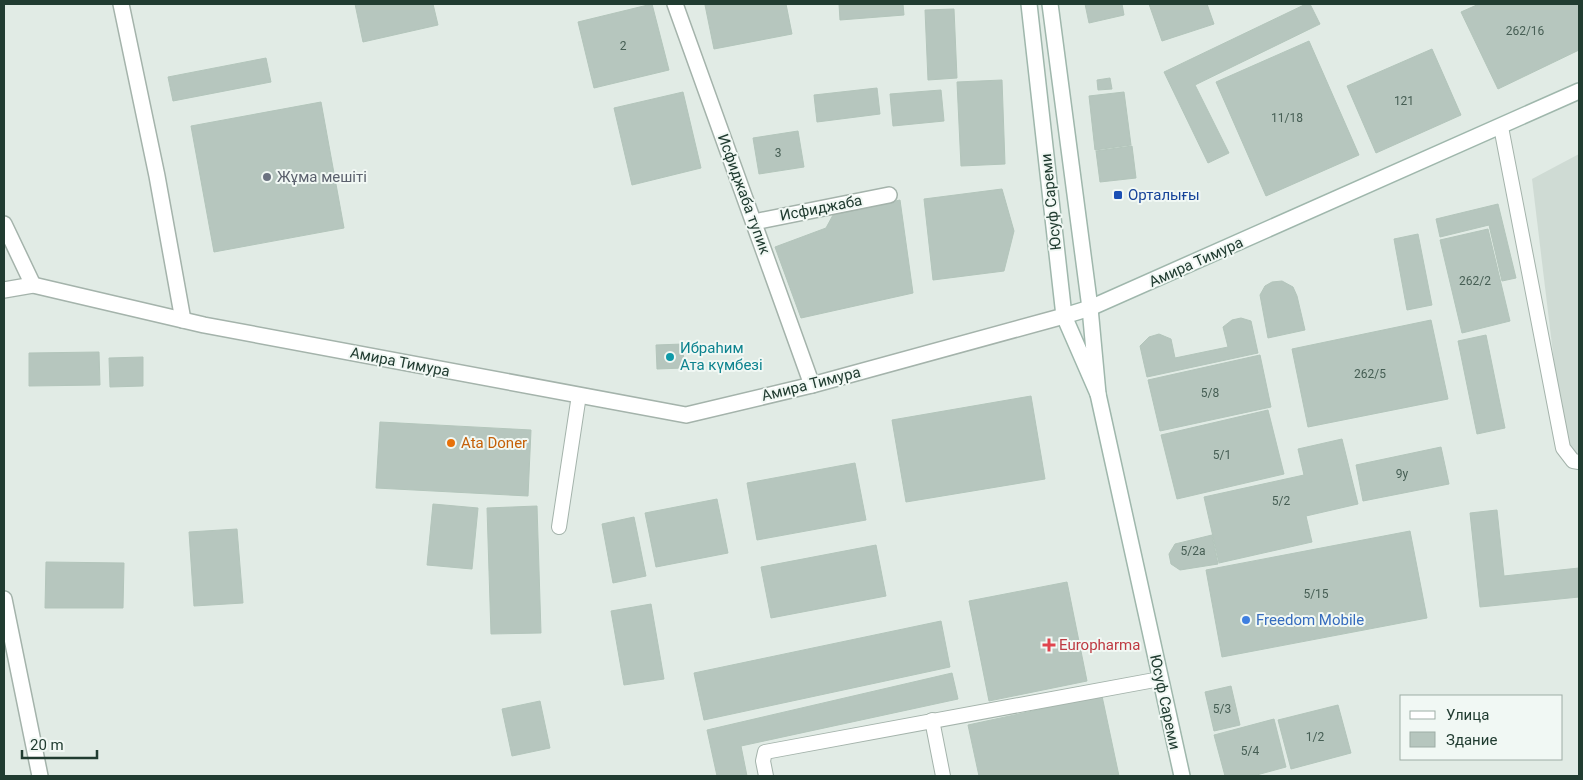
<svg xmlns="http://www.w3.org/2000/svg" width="1583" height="780" font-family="Roboto,sans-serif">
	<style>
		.built { fill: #cfdbd4 }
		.building { fill: #b6c6be; stroke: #b3c5bb }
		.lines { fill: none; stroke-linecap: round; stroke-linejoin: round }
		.lane-casing { stroke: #a4b3ab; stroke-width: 16 }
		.street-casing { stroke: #a4b3ab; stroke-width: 18 }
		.secondary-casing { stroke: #9fb7ac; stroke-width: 18 }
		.lane { stroke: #fff; stroke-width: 14 }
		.street { stroke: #fff; stroke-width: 15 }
		.secondary { stroke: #fff; stroke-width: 15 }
		.worship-dot { fill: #6b7280; stroke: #f1f8f4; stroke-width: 2 }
		.transit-dot { fill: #1a4fb4; stroke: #f1f8f4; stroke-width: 2 }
		.culture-dot { fill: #0f9aa8; stroke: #f1f8f4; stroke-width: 2 }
		.food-dot { fill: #e8710a; stroke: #f1f8f4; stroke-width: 2 }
		.shop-dot { fill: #3f7fe0; stroke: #f1f8f4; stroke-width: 2 }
		.health-dot { fill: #e0444e; stroke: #f1f8f4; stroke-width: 2 }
		.labels { text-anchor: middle; stroke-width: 4; stroke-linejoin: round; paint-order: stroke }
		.number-label { font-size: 12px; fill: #465e54 }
		.worship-label { font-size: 15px; fill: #5b616d; stroke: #f1f8f4; text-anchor: start }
		.street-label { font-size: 15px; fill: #213c31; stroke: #f1f8f4 }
		.transit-label { font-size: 15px; fill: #164399; stroke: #f1f8f4; text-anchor: start }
		.culture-label { font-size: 15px; fill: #0d838f; stroke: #f1f8f4; text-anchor: start }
		.food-label { font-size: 15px; fill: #c56008; stroke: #f1f8f4; text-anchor: start }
		.shop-label { font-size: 15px; fill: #366cbe; stroke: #f1f8f4; text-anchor: start }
		.health-label { font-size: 15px; fill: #be3a42; stroke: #f1f8f4; text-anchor: start }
	</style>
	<rect width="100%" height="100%" fill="#e1ebe5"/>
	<polygon class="built" points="1579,154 1579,461 1566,461 1532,179"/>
	<g class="building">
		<polygon points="355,4 433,4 438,25 363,42"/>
		<polygon points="652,4 669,70 594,88 578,22"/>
		<polygon points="712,4 786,4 792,34 714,49 705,5"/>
		<polygon points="839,4 903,4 904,15 840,20"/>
		<polygon points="1085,4 1122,4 1124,15 1089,23"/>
		<polygon points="1149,4 1207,4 1214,24 1162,41"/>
		<polygon points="1306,4 1310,4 1320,24 1195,85 1229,153 1208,163 1164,72"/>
		<polygon points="1479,4 1579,4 1579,50 1498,89 1461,12"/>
		<polygon points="954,9 957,78 928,80 925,10"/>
		<polygon points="1309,41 1359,155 1266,196 1216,82"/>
		<polygon points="1432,49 1461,115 1376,153 1347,86"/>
		<polygon points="266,58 271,82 173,101 168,77"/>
		<polygon points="1110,78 1112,89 1098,90 1097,80"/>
		<polygon points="1002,80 1005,164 961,166 957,82"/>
		<polygon points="877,88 880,114 817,122 814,95"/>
		<polygon points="941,90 944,121 893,126 890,94"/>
		<polygon points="683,92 701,168 632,185 614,108"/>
		<polygon points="1124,92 1131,145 1095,150 1089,96"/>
		<polygon points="321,102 344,228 214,252 191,126"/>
		<polygon points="798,131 804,167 759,174 753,138"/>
		<polygon points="1132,146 1136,178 1100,182 1096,151"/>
		<polygon points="1002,189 1014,231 1004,271 933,280 924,199"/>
		<polygon points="900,200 913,293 801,318 775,247 826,228 833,215"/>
		<polygon points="1498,204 1516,278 1502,281 1489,225 1440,237 1436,219"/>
		<polygon points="1488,229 1510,321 1462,333 1440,240"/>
		<polygon points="1418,234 1432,305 1407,310 1394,239"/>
		<polygon points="1282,281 1293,287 1297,296 1305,330 1268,338 1260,295 1265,286 1272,282"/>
		<polygon points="1241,318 1251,321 1258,353 1147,377 1140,346 1149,337 1159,334 1171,339 1175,358 1228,347 1223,327 1232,320"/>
		<polygon points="1431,320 1448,399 1308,427 1292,349"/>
		<polygon points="1486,335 1505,428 1477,434 1458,341"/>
		<polygon points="683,344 684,368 657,369 656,345"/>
		<polygon points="99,352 100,385 29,386 29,353"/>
		<polygon points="1260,355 1271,407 1160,431 1148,380"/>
		<polygon points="143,357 143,386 110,387 109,358"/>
		<polygon points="1031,396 1045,479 906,502 892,420"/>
		<polygon points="1268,410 1284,474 1177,499 1161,435"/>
		<polygon points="380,422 531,430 528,496 376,488"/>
		<polygon points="1342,439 1358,504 1306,516 1312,542 1219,563 1204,497 1304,475 1298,449"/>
		<polygon points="1441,447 1449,484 1363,501 1356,465"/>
		<polygon points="855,463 866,520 757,540 747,483"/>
		<polygon points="717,499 728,553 656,567 645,513"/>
		<polygon points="433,504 478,508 472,569 427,565"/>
		<polygon points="537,506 541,633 491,634 487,508"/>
		<polygon points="1497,510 1504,576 1579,568 1579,597 1480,607 1470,513"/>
		<polygon points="634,517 646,576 613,583 602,524"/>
		<polygon points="237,529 243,603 194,606 189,532"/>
		<polygon points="1410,531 1427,618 1222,657 1206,570"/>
		<polygon points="1212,535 1218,564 1180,570 1171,564 1169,554 1175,544"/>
		<polygon points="876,545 886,596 771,618 761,567"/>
		<polygon points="46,562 124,563 123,608 45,608"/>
		<polygon points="1067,582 1087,681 989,701 969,601"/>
		<polygon points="651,604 664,679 624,685 611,611"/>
		<polygon points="941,621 950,667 704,720 694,673"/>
		<polygon points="952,673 958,699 741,746 747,776 717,776 707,730"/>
		<polygon points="1231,686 1240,725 1214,731 1205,692"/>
		<polygon points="1102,696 1119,776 979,776 968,725"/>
		<polygon points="540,701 550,748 512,756 502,709"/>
		<polygon points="1338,705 1351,753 1291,769 1278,720"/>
		<polygon points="1274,719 1286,767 1253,776 1225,776 1214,735"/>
	</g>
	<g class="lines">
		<defs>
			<g id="lane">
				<polyline points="1501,127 1563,448 1573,461 1579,462"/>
				<polyline points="559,527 579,395"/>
				<polyline points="932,720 943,776"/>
				<polyline points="766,776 763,761 765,752 1160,679"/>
			</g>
			<g id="street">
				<polyline points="121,4 157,176 183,320"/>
				<polyline points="675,4 812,385"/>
				<polyline points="754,222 889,195"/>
				<polyline points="4,224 33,285"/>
				<polyline points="4,290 33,285 204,325 686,415 812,385 1064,316"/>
				<polyline points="4,599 40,776"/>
			</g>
			<g id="secondary">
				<polyline points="1029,4 1064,316 1098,394 1090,308 1050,4"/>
				<polyline points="1064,316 1090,308 1579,91"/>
				<polyline points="1098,394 1182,776"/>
			</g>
		</defs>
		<use href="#lane" class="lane-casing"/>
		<use href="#street" class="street-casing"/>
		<use href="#secondary" class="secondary-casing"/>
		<use href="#lane" class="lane"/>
		<use href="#street" class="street"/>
		<use href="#secondary" class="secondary"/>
	</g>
	<circle class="worship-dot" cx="267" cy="177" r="5"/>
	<rect class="transit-dot" x="1113" y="190" width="10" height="10" rx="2.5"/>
	<circle class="culture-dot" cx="670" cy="357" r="5"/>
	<circle class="food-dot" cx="451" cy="443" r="5"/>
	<circle class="shop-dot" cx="1246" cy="620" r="5"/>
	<path class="health-dot" d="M1046.5 637.5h5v5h5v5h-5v5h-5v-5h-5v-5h5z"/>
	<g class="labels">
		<g class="number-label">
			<text x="1525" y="35">262/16</text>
			<text x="623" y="50">2</text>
			<text x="1404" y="105">121</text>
			<text x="1287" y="122">11/18</text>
			<text x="778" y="157">3</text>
			<text x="1475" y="285">262/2</text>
			<text x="1370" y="378">262/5</text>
			<text x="1210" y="397">5/8</text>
			<text x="1222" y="459">5/1</text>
			<text x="1402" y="478">9у</text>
			<text x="1281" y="505">5/2</text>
			<text x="1193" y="555">5/2а</text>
			<text x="1316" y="598">5/15</text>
			<text x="1222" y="713">5/3</text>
			<text x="1315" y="741">1/2</text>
			<text x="1250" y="755">5/4</text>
		</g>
		<g class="worship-label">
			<text x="277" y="182">Жұма мешіті</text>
		</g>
		<g class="street-label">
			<text transform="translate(744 194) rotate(70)" y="5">Исфиджаба тупик</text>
			<text transform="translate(1051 202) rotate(-96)" y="5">Юсуф Сареми</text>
			<text transform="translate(821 208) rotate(-11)" y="5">Исфиджаба</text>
			<text transform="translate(1196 262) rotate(-24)" y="5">Амира Тимура</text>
			<text transform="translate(400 362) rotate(11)" y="5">Амира Тимура</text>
			<text transform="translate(811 384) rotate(-14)" y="5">Амира Тимура</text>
			<text transform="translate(1165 702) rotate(78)" y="5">Юсуф Сареми</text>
		</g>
		<g class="transit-label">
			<text x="1128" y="200">Орталығы</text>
		</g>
		<g class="culture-label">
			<text x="680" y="353">Ибраhим<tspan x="680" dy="17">Ата күмбезі</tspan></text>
		</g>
		<g class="food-label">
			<text x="461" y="448">Ata Doner</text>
		</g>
		<g class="shop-label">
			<text x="1256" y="625">Freedom Mobile</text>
		</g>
		<g class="health-label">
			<text x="1059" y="650">Europharma</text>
		</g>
	</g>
	<rect width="1583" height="780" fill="none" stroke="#213c31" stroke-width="10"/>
	<rect x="1400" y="695" width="162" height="65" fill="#f1f8f4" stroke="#9eada6"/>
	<rect x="1410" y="711" width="25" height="8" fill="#ffffff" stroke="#9eada6"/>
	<text x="1446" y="720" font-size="15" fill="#213c31">Улица</text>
	<rect x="1410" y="732" width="25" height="15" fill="#b6c6be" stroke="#9eada6"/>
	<text x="1446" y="745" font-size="15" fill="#213c31">Здание</text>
	<path d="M22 750v8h75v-8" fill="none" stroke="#213c31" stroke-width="2.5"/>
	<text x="30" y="750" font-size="15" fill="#213c31" stroke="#f1f8f4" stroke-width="4" paint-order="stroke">20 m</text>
</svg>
